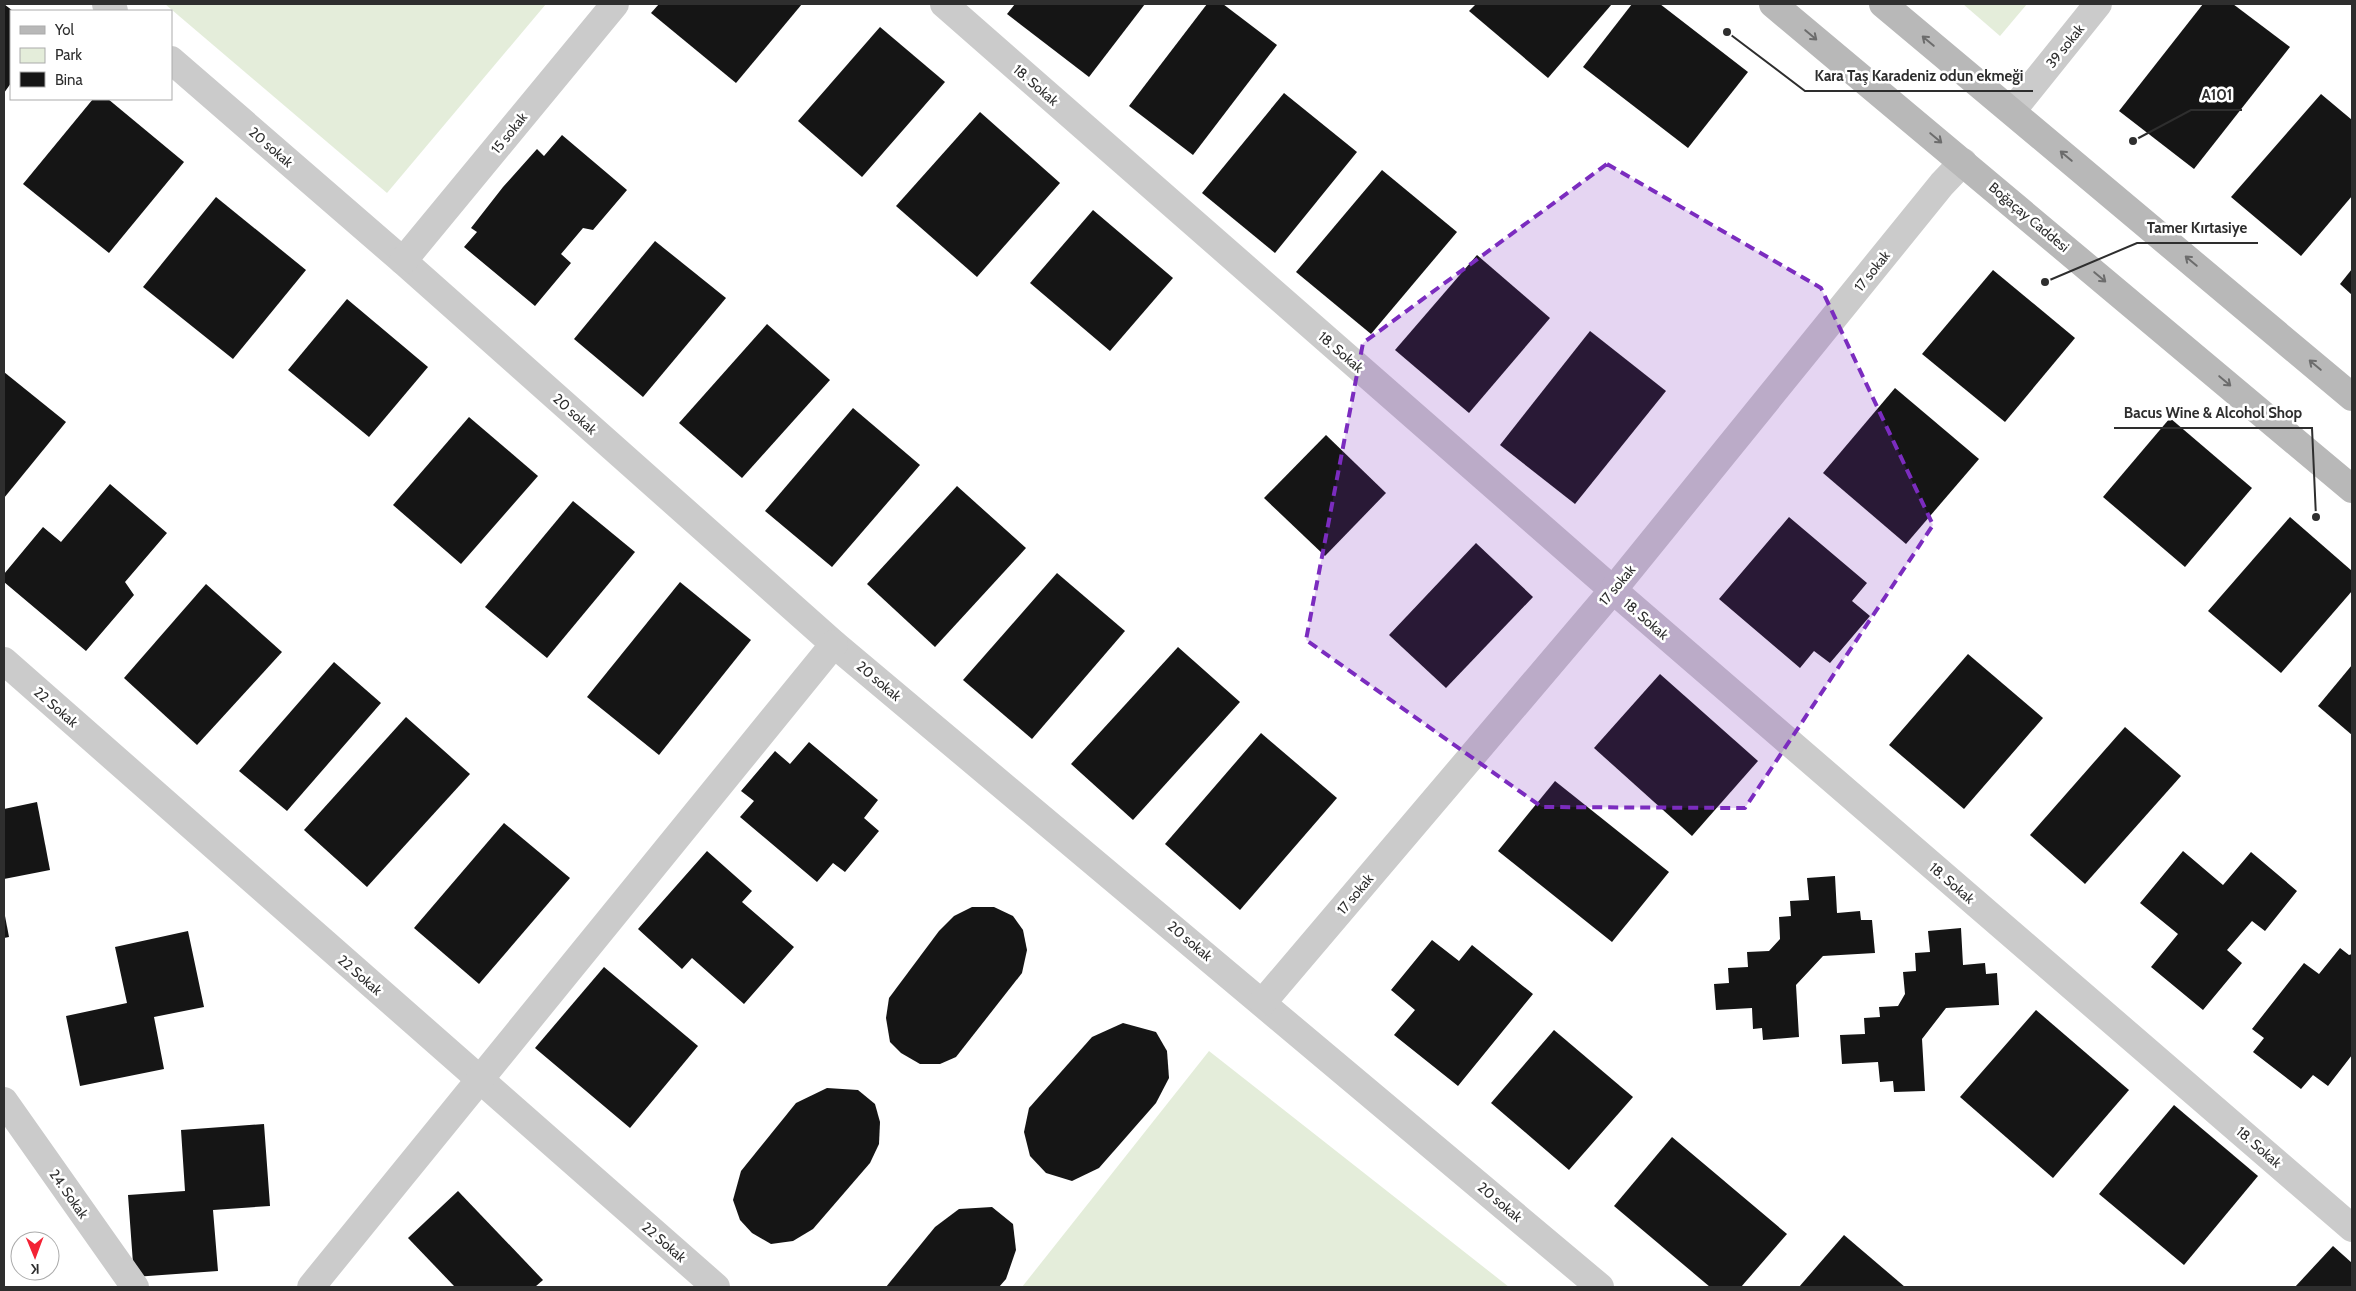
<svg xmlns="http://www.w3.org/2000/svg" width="2356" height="1291" font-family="Cabin,sans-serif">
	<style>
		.green { fill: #e4edda }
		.building { fill: #151515 }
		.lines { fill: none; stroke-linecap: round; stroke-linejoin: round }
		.street { stroke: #cbcbcb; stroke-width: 28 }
		.secondary { stroke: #b8b8b8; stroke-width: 28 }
		.oneway { stroke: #6c6c6c }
		.marked { fill: #7b2cbf; fill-opacity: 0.2; stroke: #7b2cbf; stroke-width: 4; stroke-dasharray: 10 6; stroke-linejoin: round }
		.labels { text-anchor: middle; stroke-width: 5; stroke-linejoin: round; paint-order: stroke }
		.street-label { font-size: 14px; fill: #2e2e2e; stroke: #fff }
		.leader { fill: none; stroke: #2e2e2e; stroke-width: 2 }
		.callout-dot { fill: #2e2e2e; stroke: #fff; stroke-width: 2 }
		.callout-label { font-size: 15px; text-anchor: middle; font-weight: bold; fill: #2e2e2e; stroke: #fff; stroke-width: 5; stroke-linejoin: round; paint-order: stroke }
	</style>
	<rect width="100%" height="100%" fill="#fff"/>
	<g class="green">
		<polygon points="165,4 546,4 387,193"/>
		<polygon points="1963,4 2027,4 2000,36"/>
		<polygon points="1209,1051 1509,1287 1022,1287"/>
	</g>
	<g class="building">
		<polygon points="4,4 13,11 11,11 11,83 4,93"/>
		<polygon points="659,4 802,4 736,83 651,13"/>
		<polygon points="1015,4 1145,4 1089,77 1007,14"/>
		<polygon points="1207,4 1223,4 1277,45 1193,155 1129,106"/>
		<polygon points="1476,4 1612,4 1548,78 1469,11"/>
		<polygon points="1632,4 1660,4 1748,72 1688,148 1583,67"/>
		<polygon points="2203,4 2233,4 2290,47 2194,169 2119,111"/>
		<polygon points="880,27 945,82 862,177 798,121"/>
		<polygon points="1284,93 1357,152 1275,253 1202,193"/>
		<polygon points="2321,94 2352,120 2352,196 2301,256 2231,197"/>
		<polygon points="93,99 108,99 184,162 109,253 23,184"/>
		<polygon points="980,112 1060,183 977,277 896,206"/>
		<polygon points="562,135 627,190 593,230 583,228 561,254 571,263 535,306 464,247 477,232 471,228 503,187 537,149 544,156"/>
		<polygon points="1382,170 1457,232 1371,334 1296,272"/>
		<polygon points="216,197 306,270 233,359 143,287"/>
		<polygon points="1093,210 1173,278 1110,351 1030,283"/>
		<polygon points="655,241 726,298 643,397 574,339"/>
		<polygon points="1477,255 1550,318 1469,413 1395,350"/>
		<polygon points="2352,269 2352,295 2340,284"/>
		<polygon points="1993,270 2075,338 2005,422 1922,354"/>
		<polygon points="347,299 428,367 369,437 288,370"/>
		<polygon points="767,324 830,380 742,478 679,423"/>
		<polygon points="1590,331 1666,391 1575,504 1500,445"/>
		<polygon points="4,372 66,422 4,498"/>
		<polygon points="1895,388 1979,459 1906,544 1823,473"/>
		<polygon points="853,408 920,465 832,567 765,511"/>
		<polygon points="469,417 538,476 461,564 393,505"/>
		<polygon points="2170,418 2252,488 2185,567 2103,497"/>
		<polygon points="1326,435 1386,493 1325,556 1264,498"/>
		<polygon points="110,484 167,533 125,582 134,595 86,651 4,582 4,574 43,527 61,542"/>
		<polygon points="957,486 1026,548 935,647 867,584"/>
		<polygon points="573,501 635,552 547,658 485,607"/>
		<polygon points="1789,517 1867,583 1852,601 1870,616 1830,663 1814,651 1800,668 1719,599"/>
		<polygon points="2290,517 2352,571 2352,591 2281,673 2208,611"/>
		<polygon points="1476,543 1533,597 1446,688 1389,635"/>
		<polygon points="1057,573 1125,631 1032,739 963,680"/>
		<polygon points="680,582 751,640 659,755 587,697"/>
		<polygon points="206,584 282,652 197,745 124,678"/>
		<polygon points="1178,647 1240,702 1133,820 1071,764"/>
		<polygon points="1968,654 2043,718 1964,809 1889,745"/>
		<polygon points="334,662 381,703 287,811 239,771"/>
		<polygon points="2352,665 2352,735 2318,706"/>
		<polygon points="1660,674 1758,761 1692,836 1594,748"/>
		<polygon points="406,717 470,774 367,887 304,830"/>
		<polygon points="2125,727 2181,776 2085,884 2030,835"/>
		<polygon points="1261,733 1337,798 1240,910 1165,844"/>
		<polygon points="809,742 878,800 864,818 879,831 845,872 833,863 817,882 740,817 754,801 741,791 775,751 790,764"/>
		<polygon points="1555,781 1669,872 1612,942 1498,851"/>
		<polygon points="37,802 50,870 4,879 4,809"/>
		<polygon points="504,823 570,878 479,984 414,928"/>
		<polygon points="707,851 752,891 742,902 794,947 744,1004 692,958 682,969 638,929"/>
		<polygon points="2183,851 2223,885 2251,852 2297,891 2265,931 2252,921 2227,950 2242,963 2203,1010 2151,967 2178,934 2140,903"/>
		<polygon points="1835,876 1837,913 1860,911 1861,920 1872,920 1875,953 1823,956 1796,985 1799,1037 1763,1040 1762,1028 1753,1029 1752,1008 1716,1010 1714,984 1729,983 1728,968 1748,967 1747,952 1769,951 1780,939 1779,917 1791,916 1790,901 1809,900 1807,878"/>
		<polygon points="972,907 994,907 1013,916 1023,930 1027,950 1022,973 956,1057 940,1064 920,1064 901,1053 890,1042 886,1018 889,998 939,931 954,916"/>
		<polygon points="5,916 9,937 4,938 4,917"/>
		<polygon points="1961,928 1963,965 1985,963 1986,974 1997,973 1999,1005 1946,1008 1922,1039 1925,1091 1894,1092 1893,1081 1880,1082 1878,1062 1842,1064 1840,1035 1865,1034 1864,1018 1880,1017 1879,1007 1898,1006 1905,994 1903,972 1916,971 1915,953 1930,952 1928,931"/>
		<polygon points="188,931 204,1007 154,1017 164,1069 80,1086 66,1016 127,1003 115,947"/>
		<polygon points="1432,940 1459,961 1472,945 1533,994 1458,1086 1394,1035 1415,1010 1391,990"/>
		<polygon points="2340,948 2349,955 2352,954 2352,1055 2328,1086 2313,1075 2301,1089 2253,1052 2264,1038 2252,1029 2304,963 2319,974"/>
		<polygon points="604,967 698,1046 630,1128 535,1048"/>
		<polygon points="2036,1010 2129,1090 2053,1178 1960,1097"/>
		<polygon points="1123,1023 1156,1032 1167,1051 1169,1078 1156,1103 1099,1168 1072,1181 1046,1173 1030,1156 1024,1132 1029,1108 1092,1037"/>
		<polygon points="1554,1030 1633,1097 1569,1170 1491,1103"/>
		<polygon points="827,1088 858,1090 875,1104 880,1122 879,1144 870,1163 813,1229 793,1241 771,1244 752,1233 740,1220 733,1200 741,1171 796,1103"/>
		<polygon points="2174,1105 2258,1176 2184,1265 2099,1194"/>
		<polygon points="264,1124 270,1206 213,1210 218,1271 134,1277 128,1195 185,1191 181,1130"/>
		<polygon points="1672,1137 1787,1234 1741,1287 1710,1287 1614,1206"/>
		<polygon points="458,1191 543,1280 535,1287 455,1287 408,1238"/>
		<polygon points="992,1207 1013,1224 1016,1250 1006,1279 999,1287 886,1287 935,1227 959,1209"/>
		<polygon points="1844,1235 1905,1287 1799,1287"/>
		<polygon points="2333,1246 2352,1263 2352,1287 2295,1287"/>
	</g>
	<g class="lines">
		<g class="street">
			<polyline points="106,4 114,11"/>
			<polyline points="944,4 1613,590 2352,1228"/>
			<polyline points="171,60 403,261 834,644 1600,1287"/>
			<polyline points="2012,111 2098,4"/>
			<polyline points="403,261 615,4"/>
			<polyline points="4,661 716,1287"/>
			<polyline points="1263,1002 1613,590 1942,184 1963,162"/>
			<polyline points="4,1101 135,1287"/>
			<polyline points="311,1287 834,644"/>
		</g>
		<g class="secondary">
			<polyline points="1773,4 2352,489"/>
			<polyline points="1883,4 2352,397"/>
		</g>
	</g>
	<defs><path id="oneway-shaft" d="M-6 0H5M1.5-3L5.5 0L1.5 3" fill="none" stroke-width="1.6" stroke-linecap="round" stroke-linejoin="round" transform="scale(1.25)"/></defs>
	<g class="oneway">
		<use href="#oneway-shaft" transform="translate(1811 35) rotate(40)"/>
		<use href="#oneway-shaft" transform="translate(1928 41) rotate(-140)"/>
		<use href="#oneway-shaft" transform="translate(1936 138) rotate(40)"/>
		<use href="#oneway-shaft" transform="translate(2066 156) rotate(-140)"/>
		<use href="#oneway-shaft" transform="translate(2191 261) rotate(-140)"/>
		<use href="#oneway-shaft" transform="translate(2100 277) rotate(40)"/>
		<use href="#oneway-shaft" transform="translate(2315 365) rotate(-140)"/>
		<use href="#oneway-shaft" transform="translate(2225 381) rotate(40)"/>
	</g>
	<path class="marked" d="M 1607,164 L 1821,288 L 1933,525 L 1745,808 L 1542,807 L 1306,640 L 1363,343 Z"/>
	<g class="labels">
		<g class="street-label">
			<text transform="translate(2065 46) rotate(-51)" y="5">39 sokak</text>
			<text transform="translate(1036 85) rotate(41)" y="5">18. Sokak</text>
			<text transform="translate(509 133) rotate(-51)" y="5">15 sokak</text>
			<text transform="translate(271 147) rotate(41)" y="5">20 sokak</text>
			<text transform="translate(2029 217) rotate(40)" y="5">Boğaçay Caddesi</text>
			<text transform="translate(1872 271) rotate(-51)" y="5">17 sokak</text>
			<text transform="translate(1341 352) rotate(41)" y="5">18. Sokak</text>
			<text transform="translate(575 414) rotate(42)" y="5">20 sokak</text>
			<text transform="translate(1617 585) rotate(-50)" y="5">17 sokak</text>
			<text transform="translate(1646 619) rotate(41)" y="5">18. Sokak</text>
			<text transform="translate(879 681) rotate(40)" y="5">20 sokak</text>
			<text transform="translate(56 707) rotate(41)" y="5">22 Sokak</text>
			<text transform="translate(1952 883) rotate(41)" y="5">18. Sokak</text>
			<text transform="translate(1355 894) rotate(-50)" y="5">17 sokak</text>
			<text transform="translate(1190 941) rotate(40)" y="5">20 sokak</text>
			<text transform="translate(360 975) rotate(41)" y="5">22 Sokak</text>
			<text transform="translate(2259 1147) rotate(41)" y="5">18. Sokak</text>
			<text transform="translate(69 1194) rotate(55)" y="5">24. Sokak</text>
			<text transform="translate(1500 1202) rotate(40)" y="5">20 sokak</text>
			<text transform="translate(664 1242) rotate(41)" y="5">22 Sokak</text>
		</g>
	</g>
	<path class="leader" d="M1727 32L1805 91H2033M2133 141L2191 110H2242M2045 282L2137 243H2258M2316 517L2312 428H2114"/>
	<g class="callout-dot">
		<circle cx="1727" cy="32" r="5"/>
		<circle cx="2133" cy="141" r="5"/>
		<circle cx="2045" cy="282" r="5"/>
		<circle cx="2316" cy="517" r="5"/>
	</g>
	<g class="callout-label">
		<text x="1919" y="81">Kara Taş Karadeniz odun ekmeği</text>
		<text x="2217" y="100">A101</text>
		<text x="2197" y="233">Tamer Kırtasiye</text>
		<text x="2213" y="418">Bacus Wine &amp; Alcohol Shop</text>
	</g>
	<rect width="2356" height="1291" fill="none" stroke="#2e2e2e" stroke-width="10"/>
	<rect x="10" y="10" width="162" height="90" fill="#ffffff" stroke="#ababab"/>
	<rect x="20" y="26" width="25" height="8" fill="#b8b8b8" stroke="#ababab"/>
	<text x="55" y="35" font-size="15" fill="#2e2e2e">Yol</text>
	<rect x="20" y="48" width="25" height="15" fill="#e4edda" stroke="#ababab"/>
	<text x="55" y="60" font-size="15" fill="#2e2e2e">Park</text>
	<rect x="20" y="72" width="25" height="15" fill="#151515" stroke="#ababab"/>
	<text x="55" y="85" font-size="15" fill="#2e2e2e">Bina</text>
	<g transform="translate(35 1256) rotate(179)"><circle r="24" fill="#ffffff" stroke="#ababab"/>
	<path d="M0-4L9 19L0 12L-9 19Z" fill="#f32234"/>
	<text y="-8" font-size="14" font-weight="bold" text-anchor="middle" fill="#2e2e2e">K</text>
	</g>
</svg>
